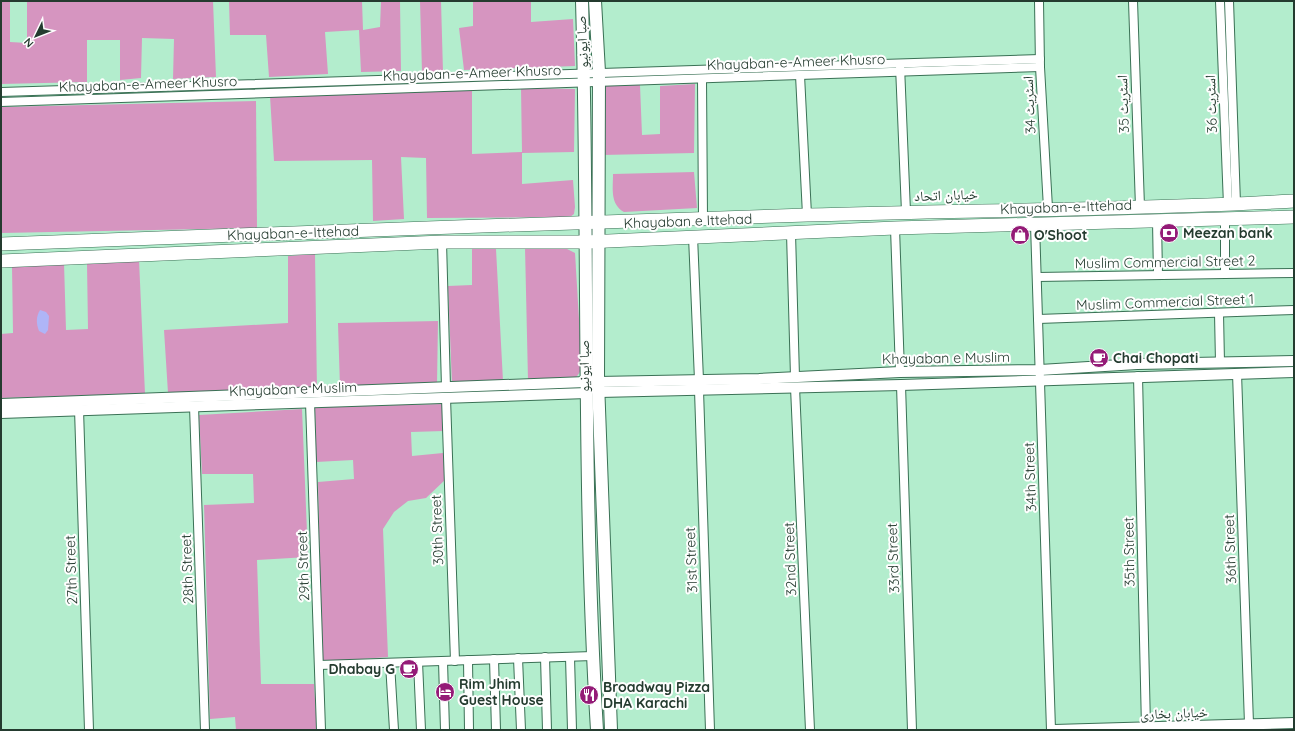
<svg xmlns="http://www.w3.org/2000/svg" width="1295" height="731" font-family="Quicksand,'Noto Naskh Arabic',sans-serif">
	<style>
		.green { fill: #d695c0 }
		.water { fill: #afb5f7 }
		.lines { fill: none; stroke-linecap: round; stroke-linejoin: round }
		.minor-casing { stroke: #3a7155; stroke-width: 10 }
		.tertiary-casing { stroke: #3a7155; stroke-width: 12 }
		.secondary-casing { stroke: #3a7155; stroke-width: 14 }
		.primary-casing { stroke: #3a7155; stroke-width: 14 }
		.minor { stroke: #fff; stroke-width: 8 }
		.tertiary { stroke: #fff; stroke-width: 10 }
		.secondary { stroke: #fff; stroke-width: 12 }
		.primary { stroke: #fff; stroke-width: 13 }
		.labels { text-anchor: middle; stroke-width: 4; stroke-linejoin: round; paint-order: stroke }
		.street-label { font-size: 14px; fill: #243b2f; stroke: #fefefe }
		.poi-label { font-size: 14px; font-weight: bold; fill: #243b2f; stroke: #fefefe; text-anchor: start }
	</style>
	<rect width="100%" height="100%" fill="#b3edcd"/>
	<g class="green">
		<polygon points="1,1 10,1 10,42 27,43 27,1 213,1 216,77 173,79 174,39 142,38 141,78 120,80 120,40 87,40 87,82 1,84"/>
		<polygon points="229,1 362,1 363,30 380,27 381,1 400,1 401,71 361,72 359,30 325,32 328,74 269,77 266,35 230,35"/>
		<polygon points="420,1 441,1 443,72 422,72"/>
		<polygon points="473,1 531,1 531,22 573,19 575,66 464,70 459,28 473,26"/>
		<polygon points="695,84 694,153 602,155 602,86 640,85 642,135 660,134 660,86"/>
		<polygon points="521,88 575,89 574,152 522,153 522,184 573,180 575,207 574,214 570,217 427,218 426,158 401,157 404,219 373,221 372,160 274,161 270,96 472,90 472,154 522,152"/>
		<polygon points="256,101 257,228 1,233 1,107"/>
		<path d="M 694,172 L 697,208 L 624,212 C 610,204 613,189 613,174 Z"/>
		<polygon points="472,247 496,249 503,381 452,384 448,286 472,285"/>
		<polygon points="525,247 565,248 575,253 582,369 575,379 528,380"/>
		<polygon points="315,254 317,391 168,393 164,330 288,323 288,256"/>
		<polygon points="139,260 145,394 1,398 1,334 13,333 12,266 64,263 66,330 88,329 87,264"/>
		<polygon points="438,321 437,384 340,388 338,323"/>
		<polygon points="443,404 444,431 411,432 412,456 443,453 446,479 426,498 408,501 394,512 383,529 388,657 322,662 318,482 354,479 353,460 316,462 315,407"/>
		<polygon points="302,409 308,557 257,560 261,684 314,684 317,730 236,730 235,717 210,719 204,505 254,503 253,474 202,474 199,415"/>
	</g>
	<path class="water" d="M 40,310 L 46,312 L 49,316 L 48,330 L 45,334 L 39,331 C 36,323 36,317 40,310 Z"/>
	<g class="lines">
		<defs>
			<g id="minor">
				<polyline points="1039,1 1040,67 1048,208"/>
				<polyline points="1133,1 1140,207"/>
				<polyline points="1220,1 1228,205"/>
				<polyline points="1229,1 1236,204"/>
				<polyline points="900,66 906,212"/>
				<polyline points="800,75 807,215"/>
				<polyline points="702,79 703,219"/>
				<path d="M 1,92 C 347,82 693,68 1040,59"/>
				<polyline points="1,102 1040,67"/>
				<polyline points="1225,219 1225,274"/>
				<polyline points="1157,221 1158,275"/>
				<polyline points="1035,224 1051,730"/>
				<polyline points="895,228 900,372"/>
				<polyline points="791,233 795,377"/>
				<polyline points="693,236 699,380"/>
				<polyline points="442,242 446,387"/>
				<polyline points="1037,277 1294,273"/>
				<polyline points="1219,313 1220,363"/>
				<polyline points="1038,319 1294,310"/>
				<polyline points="1237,373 1249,724"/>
				<polyline points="1138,376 1146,727"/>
				<polyline points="901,385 912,730"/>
				<polyline points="795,387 810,730"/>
				<polyline points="699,390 710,730"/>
				<polyline points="446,398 455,661"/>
				<polyline points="310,402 321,730"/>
				<polyline points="194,406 205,730"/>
				<polyline points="79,409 89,730"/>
				<polyline points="545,657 547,730"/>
				<polyline points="570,657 572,730"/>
				<polyline points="518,658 521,730"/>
				<polyline points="494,659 496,730"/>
				<polyline points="468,660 469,730"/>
				<polyline points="443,661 445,730"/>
				<polyline points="418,662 421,730"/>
				<polyline points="390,663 394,730"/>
				<polyline points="319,665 593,656"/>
			</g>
			<g id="tertiary">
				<polyline points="598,382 759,379 900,372 1040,370 1137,364 1294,361"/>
				<polyline points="599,392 901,385 1294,372"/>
				<polyline points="1,404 586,382"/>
				<polyline points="1,413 587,393"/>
				<polyline points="1054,730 1294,723"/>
			</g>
			<g id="secondary">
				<path d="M 582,1 C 589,244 582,487 597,730"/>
				<polyline points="595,1 599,72 598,382 611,730"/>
			</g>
			<g id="primary">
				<path d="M 1,244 C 270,234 538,223 807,215 C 969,210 1132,210 1294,201"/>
				<polyline points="1,261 442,242 586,242 895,228 1294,217"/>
			</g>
		</defs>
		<use href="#minor" class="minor-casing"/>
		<use href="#tertiary" class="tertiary-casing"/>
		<use href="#secondary" class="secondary-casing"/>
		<use href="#primary" class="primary-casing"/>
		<use href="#minor" class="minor"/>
		<use href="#tertiary" class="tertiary"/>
		<use href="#secondary" class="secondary"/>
		<use href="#primary" class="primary"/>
	</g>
	<defs>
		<symbol id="bank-disc" viewBox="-11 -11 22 22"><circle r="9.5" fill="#941b77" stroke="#fefefe"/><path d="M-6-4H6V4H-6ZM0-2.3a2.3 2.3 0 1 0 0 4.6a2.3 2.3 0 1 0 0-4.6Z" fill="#fff"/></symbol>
		<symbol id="shop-disc" viewBox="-11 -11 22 22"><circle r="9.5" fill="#941b77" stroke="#fefefe"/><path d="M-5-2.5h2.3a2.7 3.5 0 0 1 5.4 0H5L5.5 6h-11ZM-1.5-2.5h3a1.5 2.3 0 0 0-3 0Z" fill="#fff"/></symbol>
		<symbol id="cafe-disc" viewBox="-11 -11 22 22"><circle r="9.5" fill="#941b77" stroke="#fefefe"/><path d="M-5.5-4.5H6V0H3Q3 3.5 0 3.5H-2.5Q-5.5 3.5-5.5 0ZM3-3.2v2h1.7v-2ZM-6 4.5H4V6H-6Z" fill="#fff"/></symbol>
		<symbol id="hotel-disc" viewBox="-11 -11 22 22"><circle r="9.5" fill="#941b77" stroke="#fefefe"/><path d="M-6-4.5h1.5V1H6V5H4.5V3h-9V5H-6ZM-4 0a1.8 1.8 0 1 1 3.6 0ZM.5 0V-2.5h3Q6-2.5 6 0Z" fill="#fff"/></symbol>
		<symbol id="restaurant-disc" viewBox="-11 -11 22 22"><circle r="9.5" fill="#941b77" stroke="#fefefe"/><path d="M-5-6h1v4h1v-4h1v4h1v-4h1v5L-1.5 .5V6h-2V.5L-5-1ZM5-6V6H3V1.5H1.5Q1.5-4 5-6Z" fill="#fff"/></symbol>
	</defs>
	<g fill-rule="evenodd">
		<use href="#bank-disc" x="1158" y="222" width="22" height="22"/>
		<use href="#shop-disc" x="1009" y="224" width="22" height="22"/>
		<use href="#cafe-disc" x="1088" y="347" width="22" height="22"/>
		<use href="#cafe-disc" x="398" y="658" width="22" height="22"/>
		<use href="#hotel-disc" x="434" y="681" width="22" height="22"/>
		<use href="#restaurant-disc" x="578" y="684" width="22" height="22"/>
	</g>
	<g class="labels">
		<g class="street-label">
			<text transform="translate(582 42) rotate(-93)" y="5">صبا ایونیو</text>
			<text transform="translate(796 62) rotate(-2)" y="5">Khayaban-e-Ameer Khusro</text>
			<text transform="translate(472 73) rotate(-2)" y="5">Khayaban-e-Ameer Khusro</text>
			<text transform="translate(148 84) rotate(-2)" y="5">Khayaban-e-Ameer Khusro</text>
			<text transform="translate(1123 104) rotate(-92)" y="5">اسٹریٹ 35</text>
			<text transform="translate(1211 104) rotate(-92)" y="5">اسٹریٹ 36</text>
			<text transform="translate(1029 105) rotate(-93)" y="5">اسٹریٹ 34</text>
			<text transform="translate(946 195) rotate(-2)" y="5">خیابان اتحاد</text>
			<text transform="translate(1066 207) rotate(-2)" y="5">Khayaban-e-Ittehad</text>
			<text transform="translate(688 221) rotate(-2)" y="5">Khayaban e Ittehad</text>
			<text transform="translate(293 233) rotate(-2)" y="5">Khayaban-e-Ittehad</text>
			<text transform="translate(1165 262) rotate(-1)" y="5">Muslim Commercial Street 2</text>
			<text transform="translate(1165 302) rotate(-2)" y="5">Muslim Commercial Street 1</text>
			<text transform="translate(946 358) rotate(-1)" y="5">Khayaban e Muslim</text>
			<text transform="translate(584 366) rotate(-90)" y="5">صبا ایونیو</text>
			<text transform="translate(293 389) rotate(-2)" y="5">Khayaban e Muslim</text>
			<text transform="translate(1030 477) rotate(-92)" y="5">34th Street</text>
			<text transform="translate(437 530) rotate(-92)" y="5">30th Street</text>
			<text transform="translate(1230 549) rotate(-92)" y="5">36th Street</text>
			<text transform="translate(1129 552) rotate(-91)" y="5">35th Street</text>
			<text transform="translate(893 558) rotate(-92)" y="5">33rd Street</text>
			<text transform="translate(790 559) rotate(-92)" y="5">32nd Street</text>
			<text transform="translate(691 560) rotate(-92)" y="5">31st Street</text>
			<text transform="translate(303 566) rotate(-92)" y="5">29th Street</text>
			<text transform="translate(187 569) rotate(-92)" y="5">28th Street</text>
			<text transform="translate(71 570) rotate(-92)" y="5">27th Street</text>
			<text transform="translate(1174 713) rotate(-2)" y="5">خیابان بخاری</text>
		</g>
		<g class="poi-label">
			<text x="1183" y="238">Meezan bank</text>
			<text x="1034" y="240">O'Shoot</text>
			<text x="1113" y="363">Chai Chopati</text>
			<text x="395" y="674" text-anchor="end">Dhabay G</text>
			<text x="459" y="689">Rim Jhim<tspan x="459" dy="16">Guest House</tspan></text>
			<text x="603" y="692">Broadway Pizza<tspan x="603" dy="16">DHA Karachi</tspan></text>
		</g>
	</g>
	<rect width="1295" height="731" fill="none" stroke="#243b2f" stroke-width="4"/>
	<g transform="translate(36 36) rotate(227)" stroke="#fefefe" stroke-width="3" paint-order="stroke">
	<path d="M0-3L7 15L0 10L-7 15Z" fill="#243b2f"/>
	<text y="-6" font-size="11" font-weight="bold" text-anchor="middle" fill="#243b2f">N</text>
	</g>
</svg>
